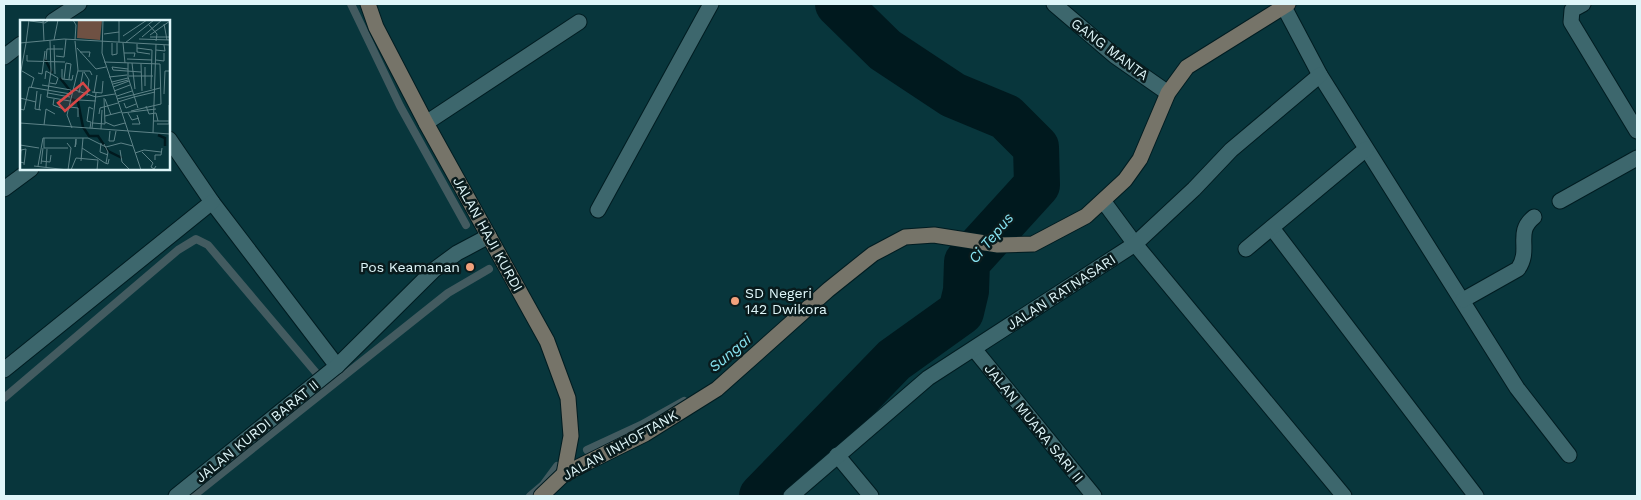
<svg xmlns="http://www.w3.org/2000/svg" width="1641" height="500" font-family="'Work Sans',sans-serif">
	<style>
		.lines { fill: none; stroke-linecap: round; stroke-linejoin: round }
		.stream { stroke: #435b60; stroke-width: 8 }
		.river { stroke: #00191e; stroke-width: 46 }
		.street-casing { stroke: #001c21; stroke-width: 17 }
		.secondary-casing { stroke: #001c21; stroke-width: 17 }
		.street { stroke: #3d676d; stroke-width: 15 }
		.secondary { stroke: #767469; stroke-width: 15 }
		.poi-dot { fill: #f1a17c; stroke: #091b1d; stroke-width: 2 }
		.labels { text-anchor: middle; stroke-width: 5; stroke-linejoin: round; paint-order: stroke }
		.street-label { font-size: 14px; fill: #dff6f9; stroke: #091b1d }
		.poi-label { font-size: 14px; fill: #dff6f9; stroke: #091b1d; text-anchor: end }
		.water-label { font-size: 15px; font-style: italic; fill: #88e4f2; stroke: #091b1d }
		.inset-river { fill: none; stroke: #00191e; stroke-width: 2.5 }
		.inset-road { fill: none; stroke: #5e8388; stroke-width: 1 }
		.view { fill: #d74747; fill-opacity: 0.15; stroke: #d74747; stroke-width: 2.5 }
		.inset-edge { fill: none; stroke: #dff6f9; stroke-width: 2.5 }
	</style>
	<rect width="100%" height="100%" fill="#08363c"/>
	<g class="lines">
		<g class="stream">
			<polyline points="351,4 400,106 466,225"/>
			<polyline points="4,398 178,250 196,239 208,245 318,375"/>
			<polyline points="587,450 641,425 684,401"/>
			<polyline points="193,496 448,293 489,269"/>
			<polyline points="530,496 543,485 557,466"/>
		</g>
		<polyline class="river" points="762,496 894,360 961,312 966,291 967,262 1037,185 1036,147 1006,117 953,95 885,50 838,4"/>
		<defs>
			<g id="street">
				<polyline points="1054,4 1115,56 1168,93"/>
				<polyline points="1583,4 1572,10 1571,22 1637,131"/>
				<polyline points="1284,7 1320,75 1517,388 1569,455"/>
				<polyline points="53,21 79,4"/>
				<polyline points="4,57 21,44"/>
				<polyline points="426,123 579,22"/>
				<polyline points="169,139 212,202 337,366"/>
				<polyline points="4,189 31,169"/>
				<polyline points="1560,201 1637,158"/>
				<polyline points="1104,202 1135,244 1344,496"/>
				<polyline points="598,210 711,4"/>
				<polyline points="1272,228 1476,496"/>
				<polyline points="1246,249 1366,149"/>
				<path d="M 1463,300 L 1518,269 C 1532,249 1514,233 1534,217"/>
				<polyline points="974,349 1094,496"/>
				<polyline points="4,370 212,202"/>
				<polyline points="837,455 871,496"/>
				<polyline points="176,496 337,366 434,270 457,253 489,236"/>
				<polyline points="791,496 928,378 1135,244 1194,189 1231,150 1320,75"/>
			</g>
			<g id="secondary">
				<polyline points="368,4 376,27 426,123 547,341 568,398 571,436 564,474"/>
				<polyline points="541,496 564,474 645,434 717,389 828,290 873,254 905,237 934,235 998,245 1033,244 1086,216 1125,180 1140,159 1168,93 1187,67 1288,4"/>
			</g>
		</defs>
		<use href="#street" class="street-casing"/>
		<use href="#secondary" class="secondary-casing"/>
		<use href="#street" class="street"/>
		<use href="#secondary" class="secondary"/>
	</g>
	<g class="poi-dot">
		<circle cx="470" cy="267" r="5"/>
		<circle cx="735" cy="301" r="5"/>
	</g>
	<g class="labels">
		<g class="street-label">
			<text transform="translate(1110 49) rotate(37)" y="5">GANG MANTA</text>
			<text transform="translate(488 234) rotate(61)" y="5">JALAN HAJI KURDI</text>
			<text transform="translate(1061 292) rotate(-33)" y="5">JALAN RATNASARI</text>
			<text transform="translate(1034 423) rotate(51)" y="5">JALAN MUARA SARI II</text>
			<text transform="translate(257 431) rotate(-39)" y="5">JALAN KURDI BARAT II</text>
			<text transform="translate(620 445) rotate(-29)" y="5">JALAN INHOFTANK</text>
		</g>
		<g class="poi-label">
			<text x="460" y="272">Pos Keamanan</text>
			<text x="745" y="298" text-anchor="start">SD Negeri<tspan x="745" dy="16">142 Dwikora</tspan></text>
		</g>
		<g class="water-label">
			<text transform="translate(991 238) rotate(-50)" y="5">Ci Tepus</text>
			<text transform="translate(730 353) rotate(-40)" y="5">Sungai</text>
		</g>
	</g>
	<g transform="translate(20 20)">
		<rect width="150" height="150" fill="#08363c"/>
		<path d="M 58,0 L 82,0 L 80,20 L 57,18 Z" fill="#6f5143"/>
		<path class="inset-river" d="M 25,39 L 32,53M 40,58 L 52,73M 51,79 L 58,82 L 63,107 L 69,116 L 78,116 L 88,131 L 102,138M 138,115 L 145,118 L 145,126"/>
		<path class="inset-road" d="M 23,0 L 24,21M 53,0 L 56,5 L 55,20M 83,0 L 82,33 L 121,150M 10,1 L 25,3 L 29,0M 144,4 L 147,20M 129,5 L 137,14 L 136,21M 84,14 L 99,12M 130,15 L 150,1M 103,16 L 127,0M 122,17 L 142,0M 130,17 L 150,17M 119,19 L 150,20M 34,20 L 38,0M 30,21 L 31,51 L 27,77 L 50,81M 99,22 L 99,0M 0,23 L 44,19 L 150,25M 6,23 L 9,0M 92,23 L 92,35 L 97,34 L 97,23M 103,23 L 105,43M 105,23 L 134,0M 117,24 L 117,32 L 130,34M 34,25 L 35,54M 57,28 L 76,49 L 86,47M 117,28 L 132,30 L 131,69M 136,30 L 145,31 L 144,25M 60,32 L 70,32 L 69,37M 104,33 L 115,33 L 114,37M 7,35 L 7,41 L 45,42M 36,36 L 44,37 L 46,19M 107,39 L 132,40M 26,40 L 27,29 L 43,29M 136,40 L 144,41 L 144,33M 84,42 L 140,44 L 141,84M 46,43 L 51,44 L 49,59M 108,43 L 108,57 L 118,88M 112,43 L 115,69M 121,44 L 122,71M 92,47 L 93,50 L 121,52M 92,47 L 108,49M 125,47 L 125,66M 42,49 L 42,59 L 52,60 L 53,55M 2,51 L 14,58 L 11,68M 58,51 L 70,51 L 72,55M 64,52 L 69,60 L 67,76M 18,53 L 22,54 L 25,31M 0,56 L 6,23M 109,56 L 133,56M 89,57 L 107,55M 25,59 L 26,51 L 38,58 L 36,64 L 30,63M 44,59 L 46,43M 92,62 L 108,58M 93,64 L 108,60M 22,65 L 51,70 L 51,74M 93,67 L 109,61M 55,70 L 76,77 L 95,74M 17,71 L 15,89 L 21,90M 94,71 L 110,65M 72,72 L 82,73 L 83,61M 28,73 L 50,77M 59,73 L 63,52M 74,73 L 77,55M 144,74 L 145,51 L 150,51M 97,76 L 112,71M 114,77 L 135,72M 0,78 L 16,82M 34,79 L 33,85 L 46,90M 85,79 L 91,95M 97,79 L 140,68M 59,80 L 76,81M 98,82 L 114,77M 104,83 L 106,88 L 116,84M 126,86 L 129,94 L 136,93 L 138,101M 50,87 L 58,88 L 58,97M 0,89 L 4,90 L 9,67 L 51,74M 19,90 L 21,74M 111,91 L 141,84M 102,93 L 136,89M 108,93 L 112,100 L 119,98M 79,94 L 80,88 L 98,83M 85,96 L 101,92M 134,101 L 150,101M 85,102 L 94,106 L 105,103M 0,103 L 150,114M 73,103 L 85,104 L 84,78M 112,104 L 120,104 L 117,95M 137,104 L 149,104 L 149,85M 24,105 L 26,89 L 35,94M 52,108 L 47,95 L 58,50 L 55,21M 70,108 L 71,102 L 67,101 L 69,87 L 73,89M 72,108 L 76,73M 81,109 L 82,90M 90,111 L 89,121 L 94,121 L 96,111M 133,113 L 136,24M 24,118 L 24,128 L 48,128M 56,119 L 56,124 L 55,127 ZM 47,123 L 51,128 L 48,150M 81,123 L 80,132 L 88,135M 84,124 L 88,132 L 86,143M 0,125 L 19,128M 62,128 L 85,143 L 88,144 L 89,139M 100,130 L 102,142 L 110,150M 122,132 L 133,143 L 131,147 L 134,149 L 136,146M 115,133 L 124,130 L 141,132M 135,140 L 135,135 L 141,135 L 142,128M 21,141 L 30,142 L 31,135M 61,141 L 63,118M 4,143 L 0,142 L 1,130 L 6,129M 21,144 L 23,128M 4,145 L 6,129M 14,146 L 48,150M 18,146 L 23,118 L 68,118 L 86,127 L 101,123 L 113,126M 26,147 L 27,129M 51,150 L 56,138 L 78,140 L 77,150"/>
		<path class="view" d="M 63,63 L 69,70 L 45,91 L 38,83 Z"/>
		<rect width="150" height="150" class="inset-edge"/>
	</g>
	<rect width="1641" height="500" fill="none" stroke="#dff6f9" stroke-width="10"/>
</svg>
